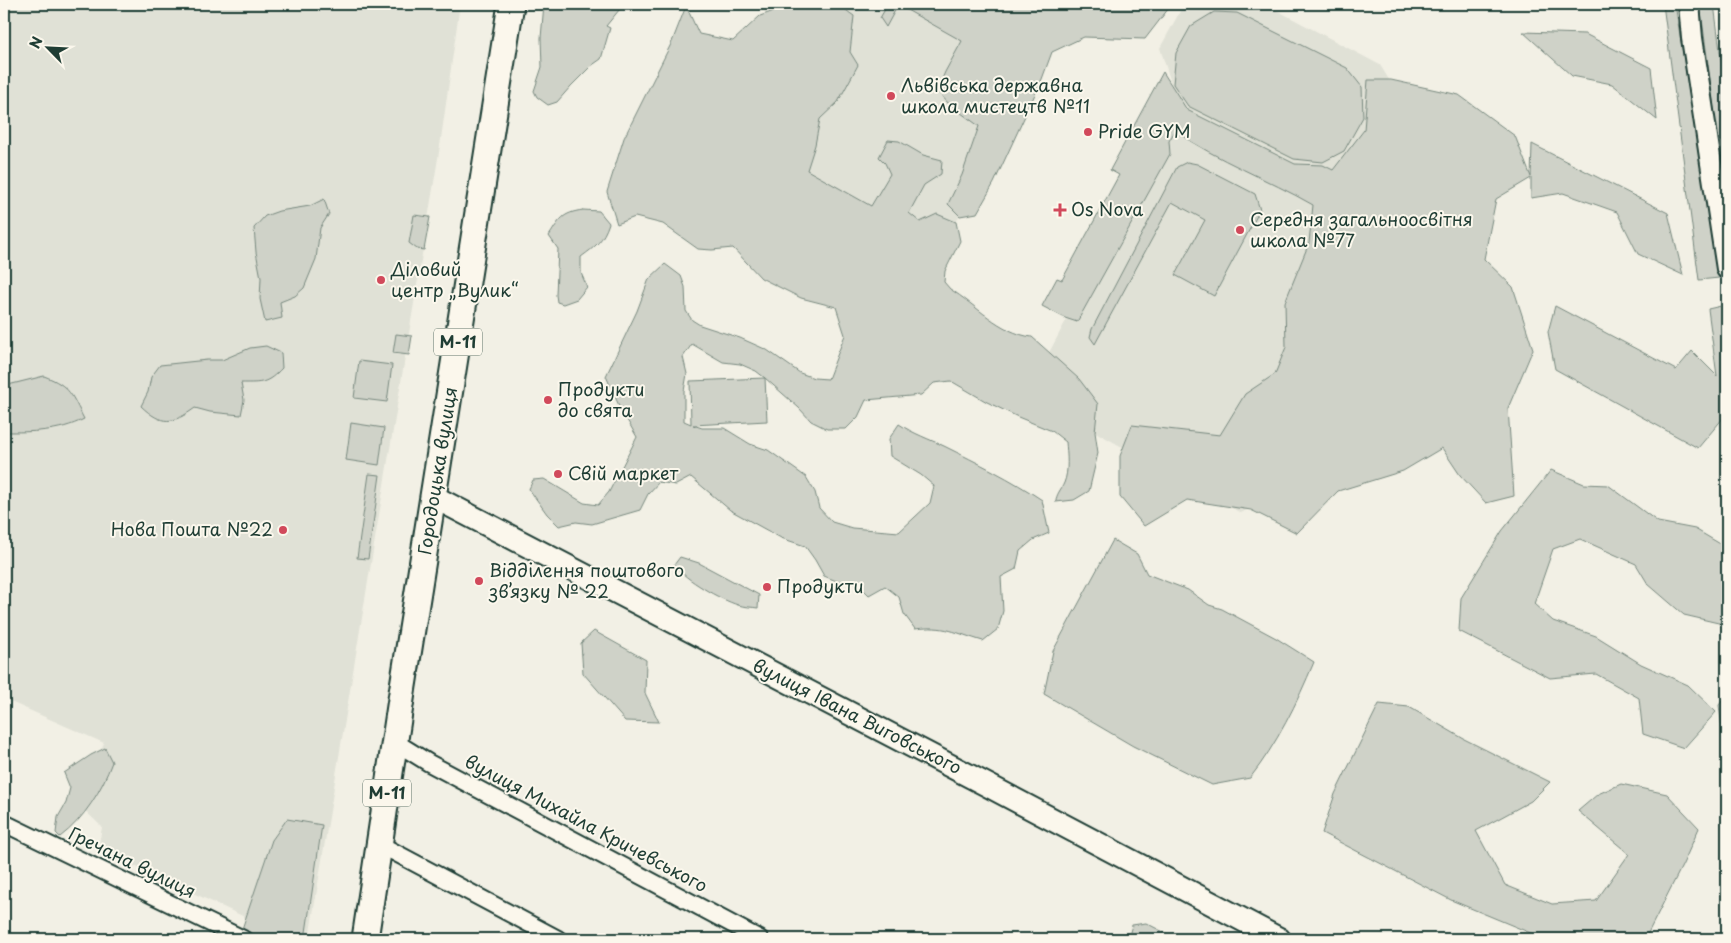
<svg xmlns="http://www.w3.org/2000/svg" width="1731" height="943" font-family="'Playpen Sans',sans-serif">
	<style>
		.built { fill: #e0e1d6 }
		.green { fill: #cfd2c8; stroke: #77887e; fill-rule: evenodd }
		.lines { fill: none; stroke-linecap: round; stroke-linejoin: round }
		.minor-casing { stroke: #1f3d34; stroke-width: 20 }
		.tertiary-casing { stroke: #1f3d34; stroke-width: 24 }
		.secondary-casing { stroke: #1f3d34; stroke-width: 26 }
		.primary-casing { stroke: #1f3d34; stroke-width: 29 }
		.minor { stroke: #fbf7ec; stroke-width: 16 }
		.tertiary { stroke: #fbf7ec; stroke-width: 20 }
		.secondary { stroke: #fbf7ec; stroke-width: 22 }
		.primary { stroke: #fbf7ec; stroke-width: 25 }
		.poi-dot { fill: #d1495b; stroke: #fbf7ec; stroke-width: 2 }
		.labels { text-anchor: middle; stroke-width: 4; stroke-linejoin: round; paint-order: stroke }
		.shield { fill: #fbf7ec; stroke: #61756b; stroke-width: 1 }
		.shield-label { font-size: 16px; font-weight: bold; fill: #1f3d34 }
		.poi-label { font-size: 18px; fill: #1f3d34; stroke: #fbf7ec; text-anchor: start }
		.street-label { font-size: 18px; fill: #1f3d34; stroke: #fbf7ec }
	</style>
	<rect width="100%" height="100%" fill="#f2f0e5"/>
	<filter id="ink" filterUnits="userSpaceOnUse"><feTurbulence type="fractalNoise" baseFrequency=".02" numOctaves="2"/><feDisplacementMap in="SourceGraphic" scale="10" xChannelSelector="R" yChannelSelector="G"/><feConvolveMatrix kernelMatrix="1 2 1 2 8 2 1 2 1" color-interpolation-filters="sRGB"/></filter>
	<g filter="url(#ink)">
		<g class="built">
			<polygon points="4,4 460,4 440,146 310,932 300,939 292,939 98,849 102,827 77,803 104,743 4,699"/>
			<polygon points="807,4 954,4 1047,54 929,272 723,160"/>
			<polygon points="1184,4 1265,4 1380,65 1403,102 1291,486 1241,513 1027,394 1179,108 1160,48"/>
		</g>
		<g class="green">
			<polygon points="544,4 624,4 606,26 610,28 601,59 591,66 571,86 557,102 548,105 537,97 534,91 542,67 541,38"/>
			<path d="M 793,4 C 803,5 830,1 838,4 C 843,7 849,13 854,16 L 850,52 L 858,65 L 838,102 L 820,119 L 815,145 L 807,170 L 871,206 L 890,174 L 885,163 L 879,157 L 888,140 L 899,141 L 923,155 L 942,160 L 941,174 L 924,185 L 909,213 L 920,222 L 937,214 L 956,222 L 960,241 L 945,271 L 944,282 L 950,289 C 976,305 1000,333 1032,337 L 1079,379 L 1098,404 L 1095,432 L 1098,453 L 1089,491 L 1074,500 L 1056,502 C 1056,494 1061,490 1064,483 C 1069,471 1067,454 1066,442 L 1052,431 L 1018,417 L 987,402 L 951,381 L 934,383 L 921,395 L 866,400 L 858,417 L 846,429 L 827,429 L 811,421 L 799,408 L 765,378 L 767,421 L 693,425 L 702,428 L 724,428 L 750,444 L 768,450 L 806,477 L 815,492 L 819,508 L 832,522 L 852,528 L 899,532 L 930,503 L 934,486 L 921,475 L 890,456 L 889,439 L 899,424 C 914,434 929,439 944,446 C 978,463 1011,479 1042,500 L 1049,533 L 1033,540 L 1020,551 L 1016,569 L 1001,577 L 1003,611 L 998,629 L 983,641 C 955,633 946,625 915,629 L 904,614 L 899,597 L 885,586 L 869,595 L 857,583 L 839,582 L 824,576 L 815,560 L 805,546 L 781,538 L 730,510 L 691,477 L 676,485 L 659,482 L 648,494 L 640,510 L 592,524 L 576,522 L 559,526 L 547,514 L 529,489 L 533,480 L 544,479 L 584,503 L 598,505 L 609,492 L 637,437 L 620,408 L 606,376 L 637,311 L 649,279 L 665,264 L 681,276 L 685,287 L 686,311 L 692,320 L 700,325 L 740,338 L 767,350 L 800,373 L 814,378 L 828,379 L 845,335 L 836,307 L 801,298 L 761,278 L 733,248 L 712,250 L 698,249 L 663,224 L 635,217 L 617,224 L 607,192 L 624,138 L 672,42 L 686,6 L 699,34 L 733,41 L 760,16 ZM 692,344 L 723,362 L 740,364 L 756,371 L 765,378 L 690,381 L 691,424 L 684,421 L 684,391 L 687,374 L 683,357 Z"/>
			<polygon points="888,4 1172,4 1145,39 1084,37 1052,52 1042,79 994,183 977,213 960,216 948,204 962,175 979,126 950,105 937,91 945,72 962,41 898,5 886,27 880,18"/>
			<polygon points="1663,4 1675,4 1719,278 1699,280"/>
			<polygon points="1700,4 1714,4 1727,106 1727,207"/>
			<polygon points="1214,12 1237,13 1347,68 1362,87 1363,117 1344,151 1323,162 1294,159 1188,106 1173,84 1176,53 1191,26"/>
			<polygon points="1523,32 1585,34 1651,68 1657,120 1612,84 1572,76"/>
			<path d="M 1163,72 L 1187,110 L 1295,164 L 1323,165 L 1333,170 L 1364,130 L 1368,80 L 1391,80 L 1459,95 L 1515,136 L 1531,177 L 1532,144 L 1668,213 L 1683,275 L 1638,254 L 1617,212 L 1563,193 L 1531,198 L 1531,178 L 1496,199 L 1484,259 L 1513,287 L 1533,349 L 1508,408 L 1514,496 L 1486,503 L 1460,475 L 1442,448 L 1403,471 L 1338,491 L 1297,533 L 1251,510 L 1187,500 L 1144,526 L 1120,497 L 1120,456 L 1132,425 L 1220,435 L 1245,394 L 1275,374 L 1286,347 L 1285,302 L 1309,243 L 1313,205 C 1268,179 1218,161 1175,131 L 1169,141 L 1170,154 L 1077,322 L 1065,318 L 1042,306 L 1057,278 L 1062,280 L 1119,175 L 1110,170 Z"/>
			<polygon points="1187,162 1197,164 1255,194 1260,210 1214,296 1175,275 1205,220 1172,202 1095,344 1090,337 1092,329 1177,167"/>
			<polygon points="324,199 329,214 320,228 316,259 304,288 295,296 280,302 282,318 265,322 260,299 261,278 256,252 254,228 265,216 279,211 310,206"/>
			<path d="M 583,210 L 599,211 L 609,223 C 603,241 596,246 581,257 L 581,273 L 587,287 L 577,299 L 563,304 L 557,302 L 556,295 L 558,249 L 549,236 C 560,219 562,213 583,210 Z"/>
			<polygon points="414,215 430,217 424,250 417,249 409,243"/>
			<polygon points="1555,306 1676,370 1692,351 1717,376 1708,309 1721,306 1727,346 1727,438 1724,417 1698,448 1555,369 1548,332"/>
			<polygon points="396,334 412,336 409,355 393,353"/>
			<path d="M 266,346 L 281,353 L 282,368 C 267,384 262,383 241,383 L 244,400 L 241,415 L 210,412 L 195,408 C 173,424 162,426 141,406 L 148,392 L 151,377 L 160,365 L 207,360 L 222,360 L 250,348 Z"/>
			<polygon points="359,361 392,365 387,402 354,398"/>
			<path d="M 44,376 C 71,386 72,396 84,419 C 59,432 31,432 4,432 L 4,386 Z"/>
			<polygon points="351,423 384,428 379,465 346,460"/>
			<polygon points="1551,470 1584,484 1608,485 1658,522 1695,529 1722,545 1727,564 1727,625 1684,615 1648,584 1636,564 1580,539 1553,549 1534,604 1553,621 1596,636 1641,664 1688,685 1716,712 1684,748 1643,734 1639,698 1596,674 1550,678 1459,631 1461,598 1502,531"/>
			<polygon points="369,474 380,475 368,559 357,558"/>
			<path d="M 1113,540 L 1137,554 L 1147,574 L 1188,590 L 1209,605 L 1222,609 L 1276,638 L 1314,662 C 1297,703 1277,744 1250,778 L 1212,785 L 1133,746 L 1044,694 L 1053,651 Z"/>
			<path d="M 680,557 L 699,563 L 759,595 L 758,608 C 752,607 744,607 738,605 C 719,599 686,580 674,565 Z"/>
			<polygon points="594,631 646,660 645,693 659,722 625,721 583,673 581,643"/>
			<polygon points="1727,695 1727,738 1723,736 1719,705"/>
			<polygon points="1379,704 1409,707 1464,739 1550,782 1531,801 1476,831 1505,885 1552,904 1596,901 1629,854 1578,811 1598,794 1621,784 1667,794 1699,828 1683,864 1645,939 1545,939 1451,900 1322,833 1335,794"/>
			<path d="M 105,748 L 112,762 C 102,790 84,819 60,837 L 56,833 L 58,817 L 66,803 L 70,788 L 64,773 L 91,755 Z"/>
			<polygon points="287,819 322,825 305,939 267,939 242,929 272,840"/>
			<polygon points="1146,923 1177,939 1128,939 1132,925"/>
		</g>
		<g class="lines">
			<defs>
				<g id="minor">
					<polyline points="395,742 429,763 760,939"/>
					<polyline points="4,823 243,939"/>
					<polyline points="379,844 558,939"/>
				</g>
				<polyline id="tertiary" points="1689,4 1692,38 1727,269"/>
				<polyline id="secondary" points="434,497 989,786 1279,939"/>
				<polyline id="primary" points="365,939 403,686 511,4"/>
			</defs>
			<use href="#minor" class="minor-casing"/>
			<use href="#tertiary" class="tertiary-casing"/>
			<use href="#secondary" class="secondary-casing"/>
			<use href="#primary" class="primary-casing"/>
			<use href="#minor" class="minor"/>
			<use href="#tertiary" class="tertiary"/>
			<use href="#secondary" class="secondary"/>
			<use href="#primary" class="primary"/>
		</g>
	</g>
	<g class="poi-dot">
		<circle cx="891" cy="96" r="5"/>
		<circle cx="1088" cy="132" r="5"/>
		<path d="M1057.5 202.5h5v5h5v5h-5v5h-5v-5h-5v-5h5z"/>
		<circle cx="1240" cy="230" r="5"/>
		<circle cx="381" cy="280" r="5"/>
		<circle cx="548" cy="400" r="5"/>
		<circle cx="558" cy="474" r="5"/>
		<circle cx="283" cy="530" r="5"/>
		<circle cx="479" cy="581" r="5"/>
		<circle cx="767" cy="587" r="5"/>
	</g>
	<g class="labels">
		<g class="shield">
			<rect x="434" y="328.5" width="48" height="27" rx="4"/>
			<rect x="363" y="779.5" width="48" height="27" rx="4"/>
		</g>
		<g class="shield-label">
			<text x="458" y="348">М-11</text>
			<text x="387" y="799">М-11</text>
		</g>
		<g class="poi-label">
			<text x="901" y="92">Львівська державна<tspan x="901" dy="21">школа мистецтв №11</tspan></text>
			<text x="1098" y="138">Pride GYM</text>
			<text x="1071" y="216">Os Nova</text>
			<text x="1250" y="226">Середня загальноосвітня<tspan x="1250" dy="21">школа №77</tspan></text>
			<text x="391" y="276">Діловий<tspan x="391" dy="21">центр „Вулик“</tspan></text>
			<text x="558" y="396">Продукти<tspan x="558" dy="21">до свята</tspan></text>
			<text x="568" y="480">Свій маркет</text>
			<text x="273" y="536" text-anchor="end">Нова Пошта №22</text>
			<text x="489" y="577">Відділення поштового<tspan x="489" dy="21">зв’язку № 22</tspan></text>
			<text x="777" y="593">Продукти</text>
		</g>
		<g class="street-label">
			<text transform="translate(438 471) rotate(-81)" y="6">Городоцька вулиця</text>
			<text transform="translate(857 717) rotate(27)" y="6">вулиця Івана Виговського</text>
			<text transform="translate(586 824) rotate(28)" y="6">вулиця Михайла Кричевського</text>
			<text transform="translate(132 863) rotate(26)" y="6">Гречана вулиця</text>
		</g>
	</g>
	<rect width="1731" height="943" fill="none" stroke="#fbf7ec" stroke-width="20"/>
	<rect x="10" y="10" width="1711" height="923" fill="none" stroke="#1f3d34" stroke-width="2" filter="url(#ink)"/>
	<g transform="translate(48 48) rotate(294)" stroke="#fbf7ec" stroke-width="4" paint-order="stroke">
	<path d="M0-4L9 19L0 12L-9 19Z" fill="#1f3d34"/>
	<text y="-8" font-size="14" font-weight="bold" text-anchor="middle" fill="#1f3d34">N</text>
	</g>
</svg>
